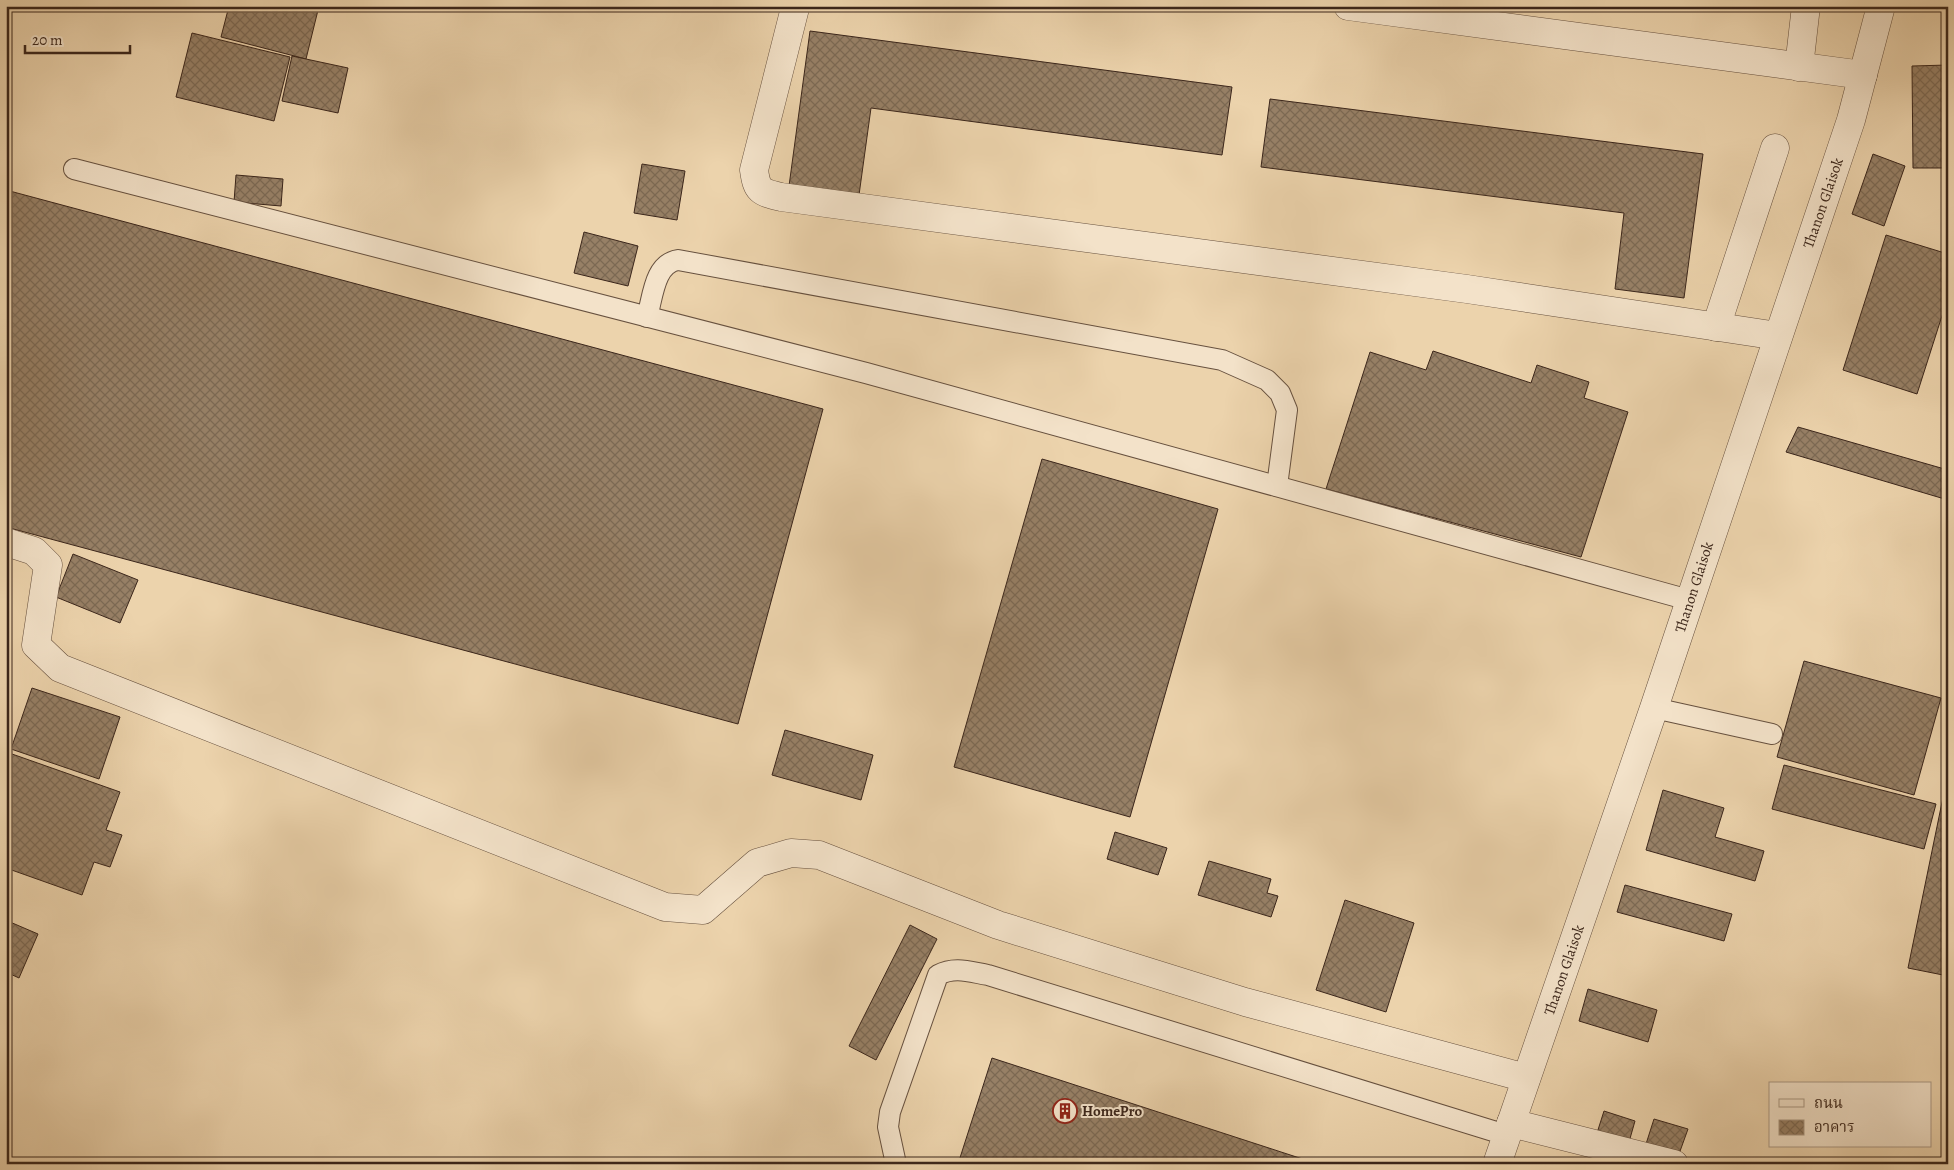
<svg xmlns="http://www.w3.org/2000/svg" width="1954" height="1170" font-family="Alegreya,'Noto Serif Thai',serif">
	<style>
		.building { fill: url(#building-cross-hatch); stroke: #3b261b }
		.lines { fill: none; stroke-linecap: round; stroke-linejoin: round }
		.lane-casing { stroke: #67513f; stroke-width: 22 }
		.street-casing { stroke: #67513f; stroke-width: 29 }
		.lane { stroke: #f3e2c9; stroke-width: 20 }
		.street { stroke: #f3e2c9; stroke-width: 28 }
		.labels { text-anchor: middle; stroke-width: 4; stroke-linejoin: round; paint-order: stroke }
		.street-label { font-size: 15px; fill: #3b261b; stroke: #f3e2c9 }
		.poi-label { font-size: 15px; font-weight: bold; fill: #3b261b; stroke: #f3e2c9; text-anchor: start }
	</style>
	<defs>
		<pattern id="building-cross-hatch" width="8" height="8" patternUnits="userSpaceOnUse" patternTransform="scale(1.25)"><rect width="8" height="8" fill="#978066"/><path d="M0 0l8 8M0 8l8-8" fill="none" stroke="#7c6953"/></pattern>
	</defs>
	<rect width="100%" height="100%" fill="#ecd3ac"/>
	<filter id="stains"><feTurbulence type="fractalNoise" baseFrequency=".004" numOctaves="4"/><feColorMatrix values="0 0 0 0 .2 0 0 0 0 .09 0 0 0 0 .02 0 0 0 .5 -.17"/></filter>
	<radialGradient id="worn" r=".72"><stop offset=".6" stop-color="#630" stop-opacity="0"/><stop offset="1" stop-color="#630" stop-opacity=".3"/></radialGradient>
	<g class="building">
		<polygon points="229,6 319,6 306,59 221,37"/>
		<polygon points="810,31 1232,87 1222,155 871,108 859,195 789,186"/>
		<polygon points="192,33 290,57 274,121 176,97"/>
		<polygon points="292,56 348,68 338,113 282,101"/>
		<polygon points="1948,65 1948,168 1913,168 1912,66"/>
		<polygon points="1270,99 1703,154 1684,298 1615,289 1624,213 1261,167"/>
		<polygon points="1873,154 1905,166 1884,226 1852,214"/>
		<polygon points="642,164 685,171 677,220 634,213"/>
		<polygon points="236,175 283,179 281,206 234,202"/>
		<polygon points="6,190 823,409 738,724 6,527"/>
		<polygon points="584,232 638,246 628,286 574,273"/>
		<polygon points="1886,235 1948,254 1948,297 1917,394 1843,370"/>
		<polygon points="1433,351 1531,383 1537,365 1589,382 1584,398 1628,412 1581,557 1326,489 1370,352 1426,370"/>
		<polygon points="1798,427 1948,470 1948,500 1786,452"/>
		<polygon points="1042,459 1218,509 1130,817 954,767"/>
		<polygon points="73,554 138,580 120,623 56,597"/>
		<polygon points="1804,661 1941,698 1914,795 1777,757"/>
		<polygon points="32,688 120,717 99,779 11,749"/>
		<polygon points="785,730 873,755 861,800 772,775"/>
		<polygon points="12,754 120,792 106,830 122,835 110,867 94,862 82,895 6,868 6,769"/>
		<polygon points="1784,765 1936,804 1924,849 1772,809"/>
		<polygon points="1948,773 1948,976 1908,968"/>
		<polygon points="1663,790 1724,808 1715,837 1764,851 1755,881 1646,850"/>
		<polygon points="1115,832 1167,848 1158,875 1107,859"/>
		<polygon points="1209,861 1271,879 1267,893 1278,896 1271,917 1198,895"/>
		<polygon points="1625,885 1732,914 1724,941 1617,912"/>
		<polygon points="1345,900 1414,923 1386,1012 1316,990"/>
		<polygon points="10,922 38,934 19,978 6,972 6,930"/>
		<polygon points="910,925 937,939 876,1060 849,1046"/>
		<polygon points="1588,989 1657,1010 1648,1042 1579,1021"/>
		<polygon points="992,1058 1318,1164 958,1164"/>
		<polygon points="1604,1111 1635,1121 1629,1142 1597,1133"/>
		<polygon points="1654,1119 1688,1129 1679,1154 1646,1144"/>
	</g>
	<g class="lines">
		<defs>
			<g id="lane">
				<polyline points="74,169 866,373 1689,600"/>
				<path d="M 647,317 C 653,297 654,264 678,260 L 1222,360 L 1267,380 L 1280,393 L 1287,410 L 1277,486"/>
				<polyline points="1654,708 1772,734"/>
				<path d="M 896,1164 L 888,1127 L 890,1112 L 938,975 C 955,966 970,972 988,975 L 1506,1135"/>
			</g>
			<g id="street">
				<polyline points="1348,6 1863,75"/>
				<path d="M 795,8 L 754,170 C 757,191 760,192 781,197 L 1467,289 L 1778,336"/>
				<polyline points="1799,67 1806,6"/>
				<polyline points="1716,327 1775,148"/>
				<polyline points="6,542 34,551 48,565 36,645 60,668 665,907 703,910 757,863 791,853 819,855 998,925 1245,1002 1526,1078"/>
				<polyline points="1511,1123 1674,1164"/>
				<polyline points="1497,1164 1654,708 1851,120 1881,6"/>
			</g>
		</defs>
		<use href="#lane" class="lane-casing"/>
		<use href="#street" class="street-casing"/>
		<use href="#lane" class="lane"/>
		<use href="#street" class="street"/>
	</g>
	<defs>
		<symbol id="building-ring" viewBox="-11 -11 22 22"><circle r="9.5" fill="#f3e2c9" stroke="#8f2418" stroke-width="1.5"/><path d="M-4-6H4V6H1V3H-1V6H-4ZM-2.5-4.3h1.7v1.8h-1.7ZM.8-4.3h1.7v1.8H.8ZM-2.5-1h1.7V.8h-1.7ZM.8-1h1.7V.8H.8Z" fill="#8f2418"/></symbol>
	</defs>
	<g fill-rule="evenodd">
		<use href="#building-ring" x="1051" y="1097" width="28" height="28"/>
	</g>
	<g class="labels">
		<g class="street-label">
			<text transform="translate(1823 203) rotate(-71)" y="5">Thanon Glaisok</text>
			<text transform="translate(1694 587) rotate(-72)" y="5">Thanon Glaisok</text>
			<text transform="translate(1564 970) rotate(-71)" y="5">Thanon Glaisok</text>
		</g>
		<g class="poi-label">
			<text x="1082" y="1116">HomePro</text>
		</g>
	</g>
	<rect width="1954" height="1170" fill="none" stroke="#ecd3ac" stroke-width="25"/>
	<rect x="8" y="8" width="1939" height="1155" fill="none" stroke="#3b261b" stroke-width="2.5"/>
	<rect x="12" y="12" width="1929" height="1145" fill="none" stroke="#3b261b"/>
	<rect x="1769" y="1082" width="162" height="65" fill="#f3e2c9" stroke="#a99783"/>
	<rect x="1779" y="1099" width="25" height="8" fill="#f3e2c9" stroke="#a99783"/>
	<text x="1814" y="1108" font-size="15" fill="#3b261b">ถนน</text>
	<rect x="1779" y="1120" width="25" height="15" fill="url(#building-cross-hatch)" stroke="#a99783"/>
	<text x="1814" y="1132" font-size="15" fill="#3b261b">อาคาร</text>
	<path d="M25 45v8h105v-8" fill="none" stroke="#3b261b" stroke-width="2.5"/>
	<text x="32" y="45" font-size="15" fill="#3b261b" stroke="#f3e2c9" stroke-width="4" paint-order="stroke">20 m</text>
	<rect width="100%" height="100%" filter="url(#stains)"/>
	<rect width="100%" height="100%" fill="url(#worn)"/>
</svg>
